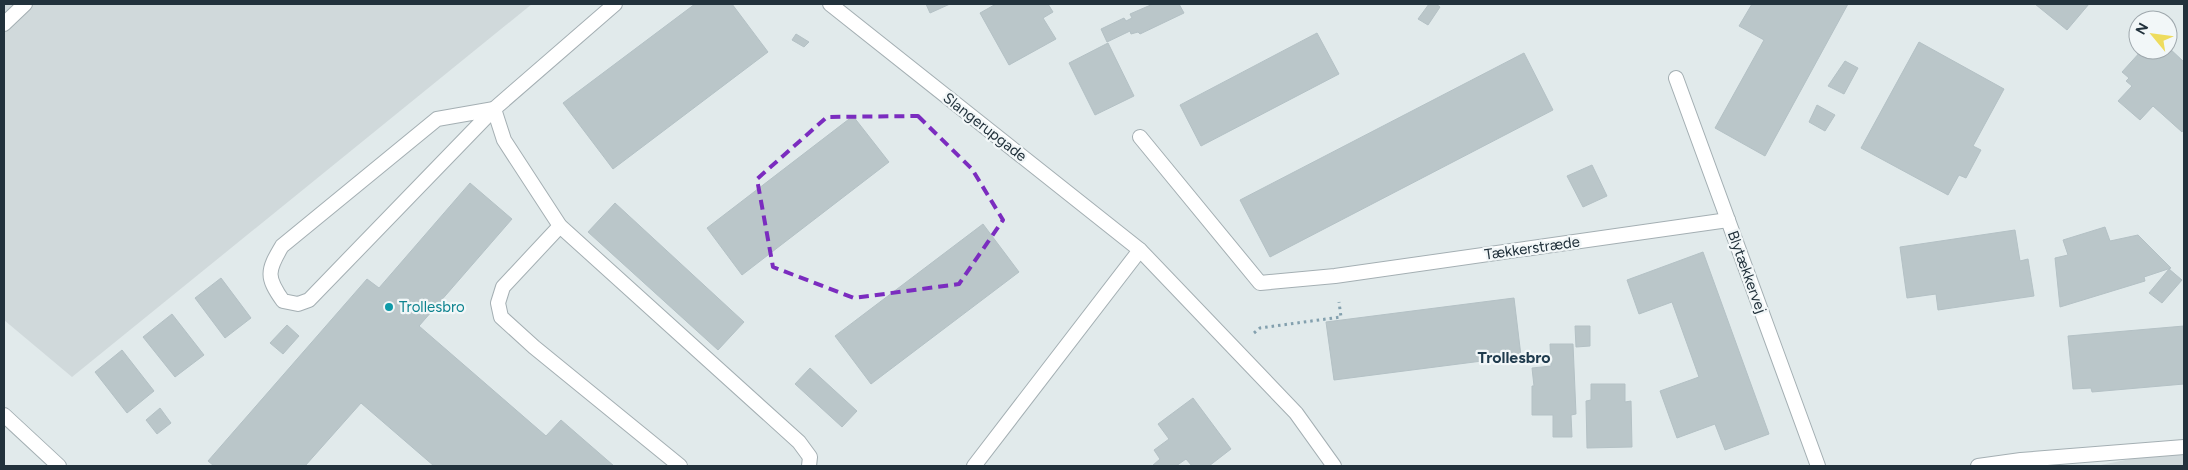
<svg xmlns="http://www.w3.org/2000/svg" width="2188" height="470" font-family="Figtree,sans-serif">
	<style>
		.built { fill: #d0d9db }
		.building { fill: #bac6c9; stroke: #b4c1c5 }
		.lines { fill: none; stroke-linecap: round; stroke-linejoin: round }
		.service-casing { stroke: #a4afb3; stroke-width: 16 }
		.minor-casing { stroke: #a4afb3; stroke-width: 16 }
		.tertiary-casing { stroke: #a4afb3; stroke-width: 16 }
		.path { stroke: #83a0ae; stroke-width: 3; stroke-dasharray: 2.5 4; stroke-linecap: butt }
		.service { stroke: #fff; stroke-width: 14 }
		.minor { stroke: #fff; stroke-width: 14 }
		.tertiary { stroke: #fff; stroke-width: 14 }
		.marked { fill: none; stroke: #7b2cbf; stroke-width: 4; stroke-dasharray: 10 6; stroke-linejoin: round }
		.culture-dot { fill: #0f9aa8; stroke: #f2f7f8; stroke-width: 2 }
		.labels { text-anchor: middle; stroke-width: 4.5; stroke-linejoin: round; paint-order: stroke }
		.street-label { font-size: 15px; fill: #22323c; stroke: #f2f7f8 }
		.culture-label { font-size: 15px; fill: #0d838f; stroke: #f2f7f8; text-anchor: start }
		.neighbourhood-label { font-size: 16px; font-weight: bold; fill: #1f3b4d; stroke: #f2f7f8 }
	</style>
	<rect width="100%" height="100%" fill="#e1eaeb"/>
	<g class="built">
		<polygon points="4,4 532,4 72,377 4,320"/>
		<polygon points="2184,448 2184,466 2096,466"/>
	</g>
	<g class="building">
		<polygon points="695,4 732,4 768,52 613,169 563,103"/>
		<polygon points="926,4 950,4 930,13"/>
		<polygon points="996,4 1048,4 1053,12 1043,18 1056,39 1009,65 980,13"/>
		<polygon points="1153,4 1179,4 1184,13 1140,34 1138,32 1131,34 1130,31 1107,42 1101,29 1124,18 1126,21 1132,18 1130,14"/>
		<polygon points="1429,4 1436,4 1440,7 1428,25 1418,19"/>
		<polygon points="1752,4 1848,4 1765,156 1715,128 1764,40 1739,26"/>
		<polygon points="2035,4 2089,4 2067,30"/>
		<polygon points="1317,33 1339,74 1201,146 1180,105"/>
		<polygon points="796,34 809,42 804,47 792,40"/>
		<polygon points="1919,42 2004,89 1973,146 1981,150 1966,178 1959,175 1948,195 1861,148"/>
		<polygon points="1108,43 1134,96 1095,115 1069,63"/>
		<polygon points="2168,47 2184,62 2184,129 2182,132 2153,106 2140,120 2118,101 2132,86 2126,81 2129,78 2122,72 2142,50 2152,52 2154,50 2168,50"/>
		<polygon points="1524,53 1553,110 1270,257 1240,200"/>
		<polygon points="1845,61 1858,68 1844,94 1828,86"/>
		<polygon points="1817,105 1835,115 1825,131 1809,122"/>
		<polygon points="853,116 889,162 742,275 707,228"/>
		<polygon points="1592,165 1607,196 1583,207 1567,176"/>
		<polygon points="470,183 512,219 419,326 546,436 561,420 614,466 434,466 361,403 305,466 214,466 208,461 367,279 379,288"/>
		<polygon points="615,203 744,322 718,350 588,232"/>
		<polygon points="983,224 1019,272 871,384 835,336"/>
		<polygon points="2105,227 2110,241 2138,235 2171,268 2144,277 2145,281 2060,307 2055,258 2068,255 2063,240"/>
		<polygon points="2015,230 2020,261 2028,259 2034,296 1938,310 1936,294 1907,298 1900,247"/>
		<polygon points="1703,252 1769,434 1725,450 1715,424 1677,438 1660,391 1699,377 1672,302 1639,314 1627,280"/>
		<polygon points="2169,269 2182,280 2162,303 2149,293"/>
		<polygon points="221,278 251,318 225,338 195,298"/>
		<polygon points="1514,298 1521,356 1334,380 1326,322"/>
		<polygon points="172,314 204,355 175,377 143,337"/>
		<polygon points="287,325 299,336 283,354 270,343"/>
		<polygon points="1575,326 1590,326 1590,346 1576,347"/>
		<polygon points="2184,326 2184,384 2092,392 2091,388 2073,389 2068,336"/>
		<polygon points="1550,344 1573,344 1576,414 1571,415 1572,437 1553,437 1553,415 1532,415 1532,386 1534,386 1532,368 1551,366"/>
		<polygon points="122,350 154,391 127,413 95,372"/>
		<polygon points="810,368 857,411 842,427 795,384"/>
		<polygon points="1591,384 1625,384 1625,402 1631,401 1632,447 1587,448 1586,401 1591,400"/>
		<polygon points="1193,398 1231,449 1209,466 1192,466 1186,459 1176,466 1152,466 1160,459 1154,450 1169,439 1158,424"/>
		<polygon points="160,408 171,423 157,434 146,420"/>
	</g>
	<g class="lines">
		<defs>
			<g id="service">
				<polyline points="615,4 494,109 504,140 560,226 799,442 810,457 809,466"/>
				<polyline points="4,24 25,4"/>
				<path d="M 494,109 L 309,300 L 298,304 L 283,301 C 266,277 267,271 282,246 L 437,119 Z"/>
				<polyline points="560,226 503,287 498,303 501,317 534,347 680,466"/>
			</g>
			<g id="minor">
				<polyline points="830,4 1140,250 1296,413 1334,466"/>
				<polyline points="1676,78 1818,466"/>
				<polyline points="1140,137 1260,283 1335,276 1728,220"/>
				<polyline points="974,466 1140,250"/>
				<polyline points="1978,466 2021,460 2184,447"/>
			</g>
			<polyline id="tertiary" points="4,415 59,466"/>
		</defs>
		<use href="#service" class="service-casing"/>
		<use href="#minor" class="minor-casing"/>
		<use href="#tertiary" class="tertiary-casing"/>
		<polyline class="path" points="1254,333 1260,328 1341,317 1339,302"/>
		<use href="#service" class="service"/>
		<use href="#minor" class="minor"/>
		<use href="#tertiary" class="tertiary"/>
	</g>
	<path class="marked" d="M 918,116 L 972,169 L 1003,220 L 959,284 L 854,298 L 773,267 L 757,179 L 827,117 Z"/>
	<circle class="culture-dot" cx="389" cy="307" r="5"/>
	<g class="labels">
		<g class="street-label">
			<text transform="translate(985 127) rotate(38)" y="5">Slangerupgade</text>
			<text transform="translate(1532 248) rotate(-8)" y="5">Tækkerstræde</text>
			<text transform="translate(1747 272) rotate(70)" y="5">Blytækkervej</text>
		</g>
		<g class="culture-label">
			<text x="399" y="312">Trollesbro</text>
		</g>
		<g class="neighbourhood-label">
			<text x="1514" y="363">Trollesbro</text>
		</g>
	</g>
	<rect width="2188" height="470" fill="none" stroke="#22323c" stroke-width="10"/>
	<g transform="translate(2153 35) rotate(299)"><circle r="24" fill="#f2f7f8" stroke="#9fa8ad"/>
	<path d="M0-4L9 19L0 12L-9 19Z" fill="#eedc5d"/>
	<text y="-8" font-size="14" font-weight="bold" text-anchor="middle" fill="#22323c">N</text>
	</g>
</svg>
